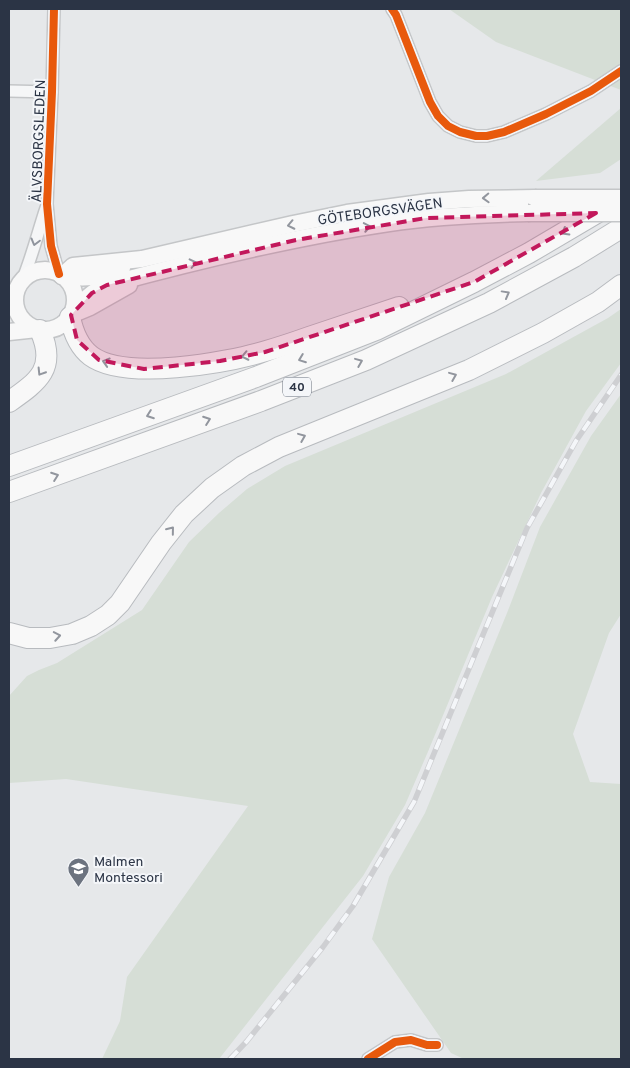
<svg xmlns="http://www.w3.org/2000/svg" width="630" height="1068" font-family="Overpass,sans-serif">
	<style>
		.green { fill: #d6ded6 }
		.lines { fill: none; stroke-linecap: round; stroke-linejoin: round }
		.street-casing { stroke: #c4c6c8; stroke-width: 14 }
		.secondary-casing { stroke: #c4c6c8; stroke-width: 19 }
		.highway-casing { stroke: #b8bbbf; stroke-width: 22 }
		.street { stroke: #f5f6f7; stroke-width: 11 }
		.secondary { stroke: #f8f8f8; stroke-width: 16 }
		.highway { stroke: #f8f8f8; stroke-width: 20 }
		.rail-casing { stroke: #cecfd2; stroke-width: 5.5 }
		.rail { stroke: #f4f6f9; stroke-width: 4; stroke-dasharray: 11; stroke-linecap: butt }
		.secondary-bridge-casing { stroke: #c4c6c8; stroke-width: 19; stroke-linecap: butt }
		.secondary-bridge { stroke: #f8f8f8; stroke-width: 16 }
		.cycleway-casing { stroke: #f4f6f9; stroke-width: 11 }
		.cycleway { stroke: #e8590c; stroke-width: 8 }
		.oneway { stroke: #92969e }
		.oneway2 { stroke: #90959e }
		.marked { fill: #c2185b; fill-opacity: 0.2; stroke: #c2185b; stroke-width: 4; stroke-dasharray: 10 6; stroke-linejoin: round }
		.labels { text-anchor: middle; stroke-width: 4; stroke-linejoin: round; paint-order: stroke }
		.shield { fill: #f4f6f9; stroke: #676e7b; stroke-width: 1 }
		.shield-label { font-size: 12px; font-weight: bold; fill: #2b3445 }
		.street-label { font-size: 14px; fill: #2b3445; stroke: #f4f6f9 }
		.poi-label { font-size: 14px; fill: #2b3445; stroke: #f4f6f9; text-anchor: start }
	</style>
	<rect width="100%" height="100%" fill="#e6e8ea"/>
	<g class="green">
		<polygon points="449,9 621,9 621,90 496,42"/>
		<polygon points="621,108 621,159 600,173 536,181"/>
		<polygon points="621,309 621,363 586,411 541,493 492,597 427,754 405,805 363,876 219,1059 102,1059 120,1021 127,977 248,806 66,779 9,783 9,696 27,676 39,670 57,663 142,610 189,542 219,513 247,489 285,466 506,374 608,318"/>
		<polygon points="621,394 621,614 609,633 573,734 590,782 621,784 621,1059 464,1059 451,1053 372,939 389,877 425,813 507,613 540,527 591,436"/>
	</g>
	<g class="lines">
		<defs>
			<g id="street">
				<polyline points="54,9 52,92 47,204 51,246 59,274"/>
				<polyline points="392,9 396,15 430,102 438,116 448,126 460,132 476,136 487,136 504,132 546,114 591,91 621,71"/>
				<polyline points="9,91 52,92"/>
				<path d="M 22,281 C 32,257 38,232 46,208"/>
				<polyline points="368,1059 395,1042 411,1040 427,1045 437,1045"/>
			</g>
			<g id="secondary">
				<circle cx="45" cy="300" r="30"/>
				<polyline points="62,276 73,266 142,259 293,224 347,213 429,202 469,199 535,198"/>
				<path d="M 62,276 C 86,279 99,278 122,268"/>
				<polyline points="78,312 90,307 129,285"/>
				<path d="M 73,314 C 84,300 91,292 107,285 C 199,260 294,237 389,223 C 435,216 482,214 528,213"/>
				<polyline points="9,332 37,329"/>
			</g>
			<g id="highway">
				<path d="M 70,317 C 73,332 78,346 91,356 C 125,381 226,363 266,351 C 280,347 295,342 309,337 C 339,327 369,317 399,307"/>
				<path d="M 9,402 C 39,381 57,368 40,330"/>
				<polyline points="9,466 256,377 376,330 474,282 529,253 607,207"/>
				<polyline points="9,492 261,401 366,360 489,303 574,257 621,228"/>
				<polyline points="9,633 28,638 50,638 72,634 91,626 108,615 120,603 161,543 184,514 212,488 243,466 279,447 469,370 543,333 598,302 621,285"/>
			</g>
		</defs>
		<use href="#street" class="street-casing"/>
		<use href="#secondary" class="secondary-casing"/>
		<use href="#highway" class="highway-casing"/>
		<use href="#street" class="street"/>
		<use href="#secondary" class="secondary"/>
		<use href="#highway" class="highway"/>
		<defs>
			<polyline id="rail" points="230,1059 247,1041 323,947 353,906 414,802 527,528 576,441 621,375"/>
		</defs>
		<use href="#rail" class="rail-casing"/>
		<use href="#rail" class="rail"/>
		<defs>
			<g id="secondary-bridge">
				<polyline points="535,198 621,198"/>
				<polyline points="528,213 621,213"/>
			</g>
		</defs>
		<use href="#secondary-bridge" class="secondary-bridge-casing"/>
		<use href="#secondary-bridge" class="secondary-bridge"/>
		<defs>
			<g id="cycleway">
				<polyline points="54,9 52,92 47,204 51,246 59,274"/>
				<polyline points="392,9 396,15 430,102 438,116 448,126 460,132 476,136 487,136 504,132 546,114 591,91 621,71"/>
				<polyline points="368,1059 395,1042 411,1040 427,1045 437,1045"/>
			</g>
		</defs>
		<use href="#cycleway" class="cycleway-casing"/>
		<use href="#cycleway" class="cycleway"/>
	</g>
	<defs><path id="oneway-chevron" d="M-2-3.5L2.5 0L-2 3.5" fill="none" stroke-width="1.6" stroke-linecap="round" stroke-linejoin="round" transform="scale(1.25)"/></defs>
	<g class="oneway">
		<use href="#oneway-chevron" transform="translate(486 198) rotate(178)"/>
		<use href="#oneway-chevron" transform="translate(291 225) rotate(168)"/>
		<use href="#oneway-chevron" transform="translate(367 227) rotate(-10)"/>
		<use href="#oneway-chevron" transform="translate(565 232) rotate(149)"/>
		<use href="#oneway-chevron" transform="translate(193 263) rotate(-13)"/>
		<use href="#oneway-chevron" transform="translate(506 294) rotate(-29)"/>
		<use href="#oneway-chevron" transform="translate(245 356) rotate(168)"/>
		<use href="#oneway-chevron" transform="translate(302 359) rotate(159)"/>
		<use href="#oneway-chevron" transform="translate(106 362) rotate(-163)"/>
		<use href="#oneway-chevron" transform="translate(359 362) rotate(-22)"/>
		<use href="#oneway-chevron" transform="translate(41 372) rotate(122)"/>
		<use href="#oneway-chevron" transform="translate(453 376) rotate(-22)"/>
		<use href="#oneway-chevron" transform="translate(150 415) rotate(160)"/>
		<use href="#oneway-chevron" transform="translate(207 420) rotate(-20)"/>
		<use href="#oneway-chevron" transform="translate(302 437) rotate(-22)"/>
		<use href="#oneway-chevron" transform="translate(55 476) rotate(-20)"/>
		<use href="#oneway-chevron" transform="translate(171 530) rotate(-51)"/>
		<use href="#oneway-chevron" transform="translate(57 636) rotate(-10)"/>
	</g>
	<use class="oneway2" href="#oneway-chevron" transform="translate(35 242) rotate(105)"/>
	<path class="marked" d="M 596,213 L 474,282 L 265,352 L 220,361 L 144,369 L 99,360 L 77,340 L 71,315 L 92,293 L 107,285 L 296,240 L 426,218 Z"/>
	<defs>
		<symbol id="school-pin" viewBox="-11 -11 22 30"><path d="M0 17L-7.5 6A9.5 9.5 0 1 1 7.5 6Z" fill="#6c737f" stroke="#f4f6f9"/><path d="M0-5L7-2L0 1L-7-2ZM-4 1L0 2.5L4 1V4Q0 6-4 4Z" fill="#fff"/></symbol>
	</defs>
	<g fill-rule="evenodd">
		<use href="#school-pin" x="66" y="856" width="25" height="34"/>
	</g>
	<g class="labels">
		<rect class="shield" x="283" y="377.5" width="28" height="19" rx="4"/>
		<g class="shield-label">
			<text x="297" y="391">40</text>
		</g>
		<g class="street-label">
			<text transform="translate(38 141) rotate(-88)" y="5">ÄLVSBORGSLEDEN</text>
			<text transform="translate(380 211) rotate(-8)" y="5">GÖTEBORGSVÄGEN</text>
		</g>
		<g class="poi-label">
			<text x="94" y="866">Malmen<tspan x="94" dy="16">Montessori</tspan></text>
		</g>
	</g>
	<rect width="630" height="1068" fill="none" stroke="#2b3445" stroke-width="20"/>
</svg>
